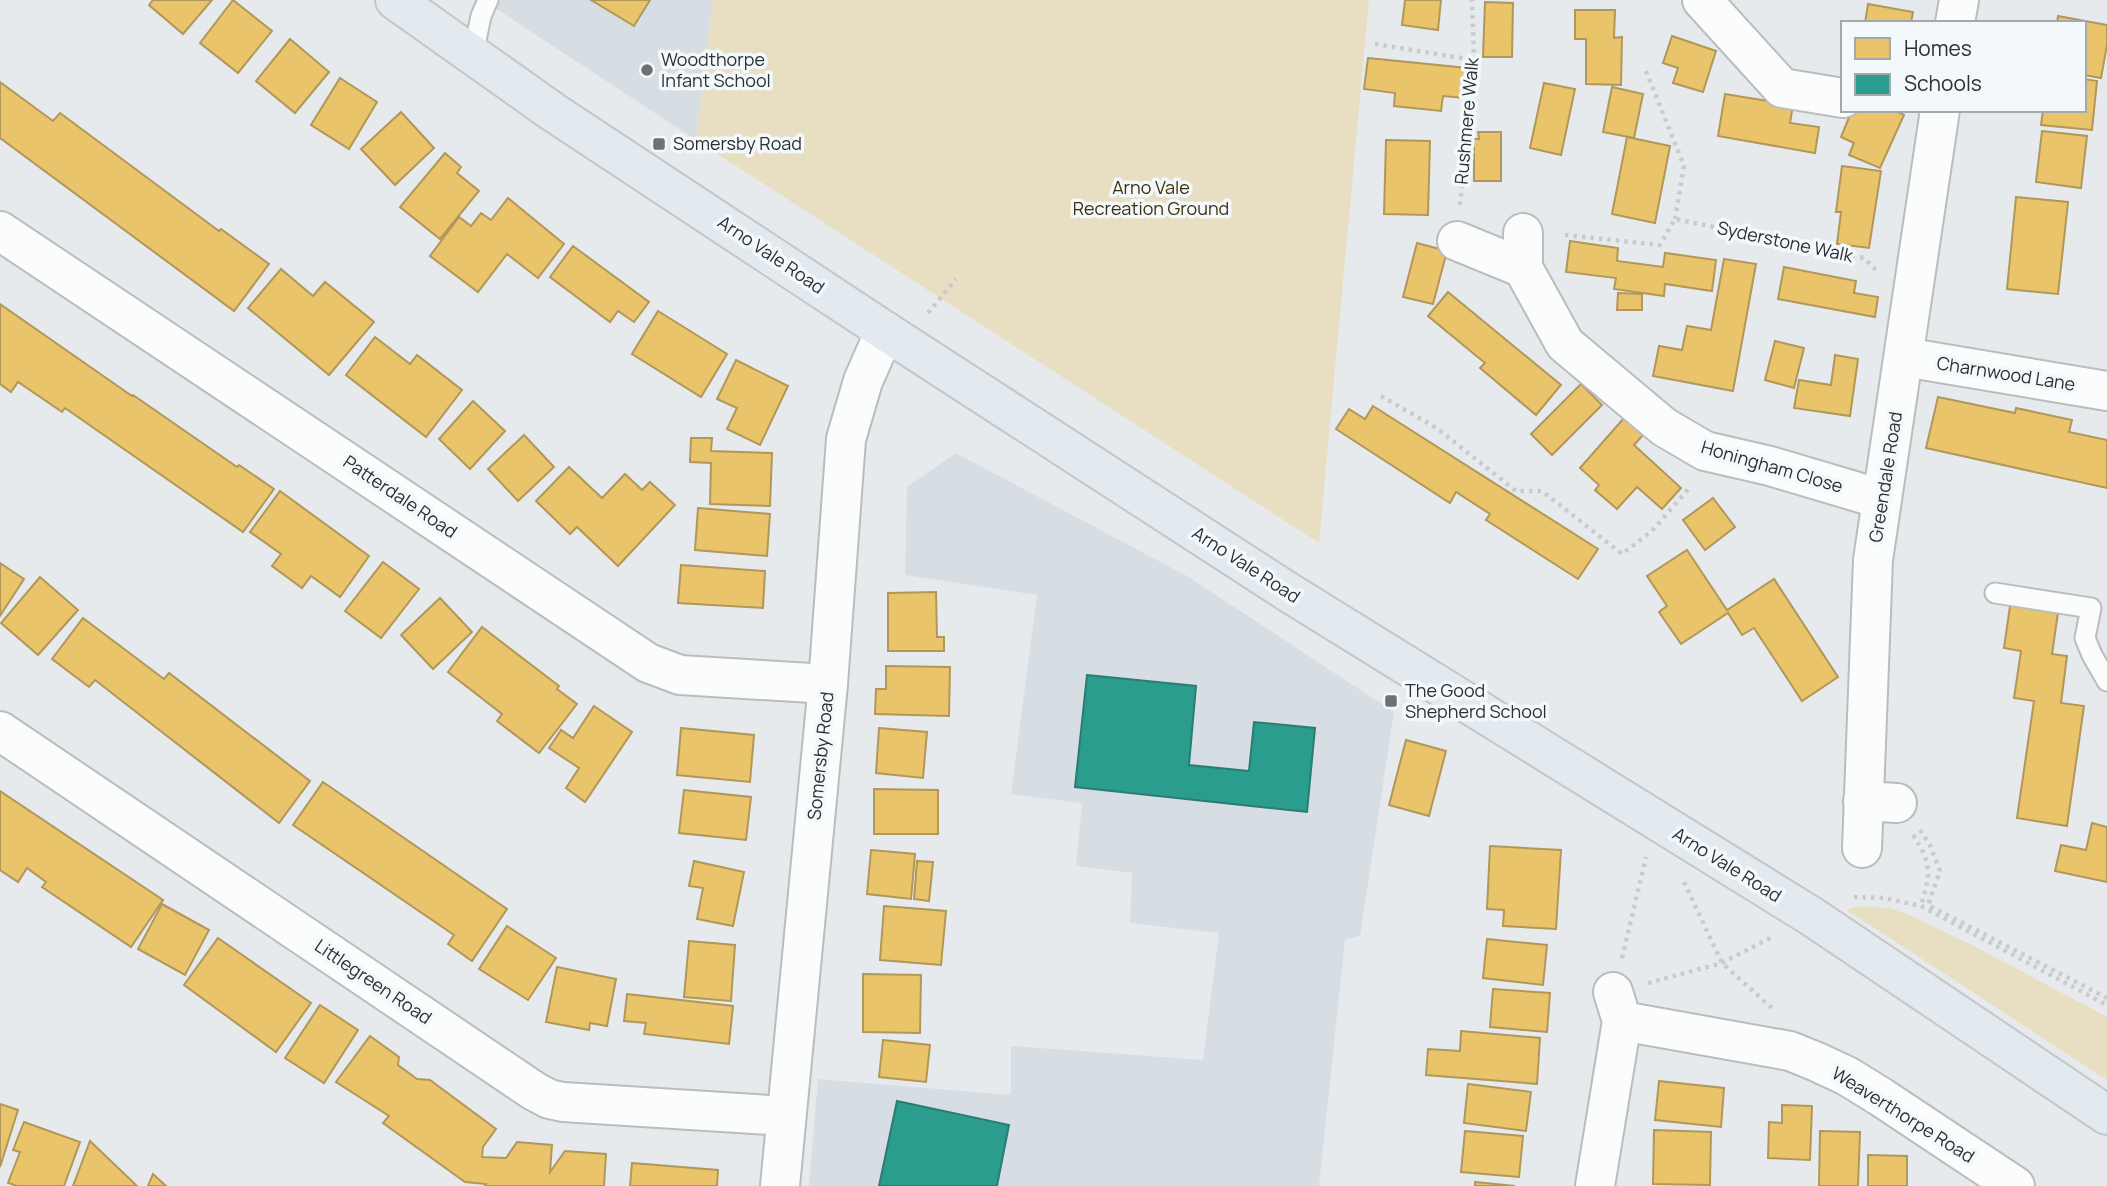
<svg xmlns="http://www.w3.org/2000/svg" width="2107" height="1186" font-family="Manrope,sans-serif">
	<style>
		.built { fill: #d6dee4 }
		.green { fill: #e8dec2 }
		.homes { fill: #e9c46a; stroke: #b19759; stroke-width: 2 }
		.schools { fill: #2a9d8f; stroke: #2b7c73; stroke-width: 2 }
		.lines { fill: none; stroke-linecap: round; stroke-linejoin: round }
		.lane-casing { stroke: #babcbe; stroke-width: 23 }
		.street-casing { stroke: #babcbe; stroke-width: 42 }
		.secondary-casing { stroke: #babcbe; stroke-width: 42 }
		.primary-casing { stroke: #c4c6c7; stroke-width: 42 }
		.path { stroke: #c9cacc; stroke-width: 4.5; stroke-dasharray: 3.5 5; stroke-linecap: butt }
		.lane { stroke: #fbfcfc; stroke-width: 19 }
		.street { stroke: #fbfcfc; stroke-width: 38 }
		.secondary { stroke: #fbfcfc; stroke-width: 38 }
		.primary { stroke: #e3eaef; stroke-width: 38 }
		.poi-dot { fill: #6e7073; stroke: #f2f8fc; stroke-width: 2.5 }
		.labels { text-anchor: middle; stroke-width: 7; stroke-linejoin: round; paint-order: stroke }
		.poi-label { font-size: 18px; fill: #2d2f31; stroke: #f2f8fc; text-anchor: start }
		.street-label { font-size: 18px; fill: #2d2f31; stroke: #f2f8fc }
		.park-label { font-size: 18px; fill: #3e3106; stroke: #f2f8fc }
	</style>
	<rect width="100%" height="100%" fill="#e7eaed"/>
	<g class="built">
		<polygon points="483,0 713,0 696,140"/>
		<polygon points="956,453 1187,576 1394,712 1360,936 1345,940 1319,1186 809,1186 818,1079 1011,1095 1011,1046 1203,1060 1219,933 1130,923 1132,873 1076,866 1082,803 1011,794 1037,595 905,575 907,487"/>
	</g>
	<g class="green">
		<polygon points="713,0 1369,0 1319,543 696,140"/>
		<polygon points="1856,906 1889,908 1907,914 1974,946 2107,1017 2107,1080 1847,910"/>
	</g>
	<g class="homes">
		<polygon points="153,0 212,0 183,34 149,5"/>
		<polygon points="233,0 272,31 238,73 200,43"/>
		<polygon points="591,0 650,0 634,26"/>
		<polygon points="1405,0 1441,0 1438,30 1402,25"/>
		<polygon points="1485,2 1513,3 1512,57 1483,57"/>
		<polygon points="1868,4 1913,12 1911,23 1865,23"/>
		<polygon points="1575,10 1615,10 1614,38 1622,37 1621,85 1586,84 1586,39 1575,39"/>
		<polygon points="2058,16 2107,25 2107,45 2101,78 2084,75 2084,23 2057,23"/>
		<polygon points="1672,36 1716,51 1703,92 1673,83 1678,68 1663,63"/>
		<polygon points="290,39 329,72 295,113 256,81"/>
		<polygon points="1368,58 1467,68 1464,98 1443,96 1441,111 1394,106 1395,93 1364,89"/>
		<polygon points="340,78 377,102 349,149 311,125"/>
		<polygon points="2084,79 2097,81 2092,130 2041,125 2043,110 2084,110"/>
		<polygon points="0,82 53,121 60,113 219,231 221,229 269,264 234,311 0,138"/>
		<polygon points="1544,83 1575,89 1561,155 1530,148"/>
		<polygon points="1612,87 1643,94 1634,138 1603,132"/>
		<polygon points="1725,94 1793,105 1790,123 1819,127 1815,153 1718,136"/>
		<polygon points="1852,110 1894,110 1904,115 1880,168 1849,155 1854,143 1841,137"/>
		<polygon points="401,112 434,148 395,185 361,149"/>
		<polygon points="2042,131 2087,136 2081,188 2036,182"/>
		<polygon points="1478,132 1501,132 1501,181 1474,181 1474,139 1479,139"/>
		<polygon points="1627,137 1670,146 1655,223 1612,214"/>
		<polygon points="1386,140 1430,141 1428,215 1384,214"/>
		<polygon points="445,153 461,167 457,173 479,191 440,239 400,207"/>
		<polygon points="1842,166 1881,171 1869,248 1837,244 1841,212 1836,212"/>
		<polygon points="2016,197 2068,202 2058,294 2007,289"/>
		<polygon points="508,198 564,244 538,278 507,254 478,292 430,256 459,217 471,226 481,213 491,220"/>
		<polygon points="1570,241 1618,248 1617,261 1663,267 1665,253 1716,260 1712,291 1665,284 1664,296 1614,289 1616,278 1566,272"/>
		<polygon points="1417,243 1447,251 1433,304 1403,297"/>
		<polygon points="573,246 649,302 634,322 618,311 610,322 550,277"/>
		<polygon points="1724,259 1756,264 1733,391 1653,376 1659,346 1682,350 1687,326 1711,330"/>
		<polygon points="1784,267 1856,281 1854,293 1878,297 1875,317 1778,299"/>
		<polygon points="281,269 313,296 325,282 374,322 329,375 248,308"/>
		<polygon points="1448,292 1561,385 1536,415 1480,368 1485,363 1428,316"/>
		<polygon points="1618,293 1642,294 1642,310 1617,310"/>
		<polygon points="0,304 132,396 133,395 237,467 239,465 274,489 243,532 65,408 62,412 18,382 11,392 0,384"/>
		<polygon points="658,311 727,354 701,397 632,354"/>
		<polygon points="375,337 410,364 417,355 462,390 426,437 346,375"/>
		<polygon points="1775,341 1804,348 1794,388 1765,380"/>
		<polygon points="1835,355 1858,359 1850,416 1794,408 1799,380 1831,385"/>
		<polygon points="736,360 788,386 760,445 727,429 737,408 717,399"/>
		<polygon points="1581,384 1602,405 1552,455 1531,434"/>
		<polygon points="1938,397 2015,413 2016,408 2072,420 2069,432 2107,440 2107,488 1926,448"/>
		<polygon points="473,401 505,431 470,469 439,439"/>
		<polygon points="1373,406 1598,549 1578,579 1486,520 1490,514 1456,492 1450,503 1336,429 1349,409 1365,419"/>
		<polygon points="1624,418 1643,435 1634,445 1681,488 1662,509 1637,487 1617,509 1595,490 1599,485 1580,468"/>
		<polygon points="524,435 554,467 518,501 488,469"/>
		<polygon points="691,438 712,438 711,451 772,453 770,506 710,504 711,463 690,462"/>
		<polygon points="569,467 602,498 625,474 642,490 650,482 675,505 618,566 577,527 570,534 536,501"/>
		<polygon points="280,491 369,556 340,597 311,576 302,588 272,566 281,554 250,532"/>
		<polygon points="1713,498 1735,527 1705,550 1683,520"/>
		<polygon points="698,508 770,514 767,556 695,550"/>
		<polygon points="1687,550 1727,610 1774,579 1838,677 1802,701 1754,628 1742,635 1728,613 1681,644 1659,612 1667,606 1647,576"/>
		<polygon points="383,562 419,589 381,638 345,611"/>
		<polygon points="0,563 24,579 0,616"/>
		<polygon points="681,565 765,571 763,608 678,603"/>
		<polygon points="40,577 78,610 38,655 1,623"/>
		<polygon points="936,592 937,637 944,637 944,651 888,651 888,593"/>
		<polygon points="440,598 472,632 433,669 401,635"/>
		<polygon points="2011,599 2059,606 2052,654 2067,656 2061,703 2084,706 2067,826 2017,818 2034,701 2014,698 2021,651 2004,648"/>
		<polygon points="83,618 164,679 169,673 310,781 279,823 95,680 89,687 52,659"/>
		<polygon points="482,627 559,686 557,689 577,704 539,753 497,721 502,714 448,672"/>
		<polygon points="886,666 950,667 949,716 875,714 876,689 886,689"/>
		<polygon points="594,706 632,732 585,802 566,788 579,768 549,748 561,730 573,738"/>
		<polygon points="681,728 754,735 750,782 677,775"/>
		<polygon points="879,728 927,732 923,778 876,773"/>
		<polygon points="1406,740 1446,751 1429,816 1389,805"/>
		<polygon points="323,782 507,909 472,961 448,944 454,935 293,825"/>
		<polygon points="874,789 938,790 938,834 874,834"/>
		<polygon points="684,790 751,797 746,840 679,833"/>
		<polygon points="0,791 163,900 131,947 42,887 46,882 27,868 18,882 0,870"/>
		<polygon points="2092,823 2107,827 2107,882 2055,871 2061,845 2086,850"/>
		<polygon points="1490,846 1561,850 1556,929 1503,926 1504,910 1487,909"/>
		<polygon points="871,850 915,854 911,899 867,894"/>
		<polygon points="694,861 744,872 733,926 697,919 703,888 689,886"/>
		<polygon points="917,861 933,862 929,901 914,899"/>
		<polygon points="162,904 209,930 185,975 138,949"/>
		<polygon points="884,906 946,911 941,965 880,960"/>
		<polygon points="507,926 556,958 528,1000 479,969"/>
		<polygon points="218,938 311,1003 276,1052 184,985"/>
		<polygon points="1487,939 1547,945 1543,985 1483,978"/>
		<polygon points="689,941 735,945 731,1001 684,997"/>
		<polygon points="557,967 616,979 607,1026 590,1023 589,1030 546,1022"/>
		<polygon points="863,974 921,975 920,1033 863,1032"/>
		<polygon points="1493,989 1550,993 1547,1032 1490,1027"/>
		<polygon points="627,994 733,1006 729,1044 644,1034 646,1023 624,1021"/>
		<polygon points="320,1005 358,1030 324,1083 285,1058"/>
		<polygon points="1461,1031 1540,1038 1537,1084 1426,1075 1428,1049 1460,1051"/>
		<polygon points="370,1036 399,1057 398,1065 417,1079 430,1080 496,1129 483,1147 482,1157 506,1158 517,1142 552,1145 550,1172 565,1151 606,1154 604,1186 485,1186 486,1184 465,1182 383,1123 389,1116 336,1082"/>
		<polygon points="883,1040 930,1045 926,1082 879,1077"/>
		<polygon points="1659,1081 1724,1088 1721,1127 1655,1120"/>
		<polygon points="1468,1084 1531,1092 1526,1131 1464,1123"/>
		<polygon points="0,1104 18,1110 0,1167"/>
		<polygon points="1782,1105 1812,1106 1810,1160 1768,1158 1769,1122 1782,1123"/>
		<polygon points="24,1122 80,1142 64,1186 17,1186 8,1183 20,1152 13,1150"/>
		<polygon points="1654,1130 1711,1132 1710,1185 1653,1184"/>
		<polygon points="1465,1131 1523,1136 1519,1177 1461,1172"/>
		<polygon points="1820,1131 1860,1132 1858,1186 1819,1186"/>
		<polygon points="90,1141 137,1186 73,1186"/>
		<polygon points="1868,1155 1907,1156 1907,1186 1868,1186"/>
		<polygon points="632,1163 718,1170 717,1186 630,1186"/>
		<polygon points="153,1174 166,1186 148,1186"/>
		<polygon points="1475,1182 1515,1186 1475,1186"/>
	</g>
	<g class="schools">
		<polygon points="1087,675 1196,686 1189,765 1249,771 1254,722 1315,728 1307,812 1075,787"/>
		<polygon points="897,1101 1009,1125 997,1186 879,1186"/>
	</g>
	<g class="lines">
		<defs>
			<g id="lane">
				<polyline points="473,55 481,16 488,0"/>
				<polyline points="1995,593 2091,608 2085,638 2092,655 2107,681"/>
			</g>
			<g id="street">
				<polyline points="1702,0 1782,88 1843,98"/>
				<polyline points="1955,23 1959,0"/>
				<polyline points="0,231 648,663 680,675 828,684"/>
				<polyline points="1523,233 1523,268 1565,344 1664,427 1705,451 1770,466 1881,499"/>
				<polyline points="1457,241 1523,268"/>
				<polyline points="1904,357 2107,391"/>
				<polyline points="0,731 534,1091 549,1099 563,1102 786,1116"/>
				<polyline points="1863,801 1897,803"/>
				<polyline points="1862,848 1873,560 1940,110"/>
				<polyline points="1622,1021 1790,1051 1817,1062 1847,1076 1881,1097 2015,1186"/>
				<polyline points="1595,1186 1622,1021 1613,992"/>
			</g>
			<polyline id="secondary" points="780,1186 828,684 846,439 863,381 885,331"/>
			<polyline id="primary" points="395,0 553,112 885,331 1288,592 1811,916 2107,1115"/>
		</defs>
		<use href="#lane" class="lane-casing"/>
		<use href="#street" class="street-casing"/>
		<use href="#secondary" class="secondary-casing"/>
		<use href="#primary" class="primary-casing"/>
		<g class="path">
			<polyline points="1375,44 1474,60"/>
			<polyline points="1646,71 1684,166 1675,219"/>
			<polyline points="1460,205 1474,60 1472,0"/>
			<polyline points="1565,235 1660,245 1675,219 1864,258 1878,272"/>
			<polyline points="928,313 956,279"/>
			<polyline points="1381,396 1438,429 1516,491 1542,491 1622,554 1652,531 1691,486"/>
			<polyline points="1920,830 1930,845 1940,871 1928,905 2107,998"/>
			<path d="M 1913,835 C 1933,865 1930,874 1921,906"/>
			<polyline points="1684,882 1722,963 1774,1010"/>
			<polyline points="1854,897 1884,898 1921,906 2107,1005"/>
			<polyline points="1622,958 1646,857"/>
			<polyline points="1648,983 1722,963 1774,936"/>
		</g>
		<use href="#lane" class="lane"/>
		<use href="#street" class="street"/>
		<use href="#secondary" class="secondary"/>
		<use href="#primary" class="primary"/>
	</g>
	<g class="poi-dot">
		<circle cx="647" cy="70" r="7"/>
		<rect x="652" y="137" width="14" height="14" rx="3.5"/>
		<rect x="1384" y="694" width="14" height="14" rx="3.5"/>
	</g>
	<g class="labels">
		<g class="poi-label">
			<text x="661" y="66">Woodthorpe<tspan x="661" dy="21">Infant School</tspan></text>
			<text x="673" y="150">Somersby Road</text>
			<text x="1405" y="697">The Good<tspan x="1405" dy="21">Shepherd School</tspan></text>
		</g>
		<g class="street-label">
			<text transform="translate(1467 121) rotate(-85)" y="6">Rushmere Walk</text>
			<text transform="translate(1785 242) rotate(12)" y="6">Syderstone Walk</text>
			<text transform="translate(771 255) rotate(34)" y="6">Arno Vale Road</text>
			<text transform="translate(2006 374) rotate(9)" y="6">Charnwood Lane</text>
			<text transform="translate(1772 467) rotate(16)" y="6">Honingham Close</text>
			<text transform="translate(1886 477) rotate(-81)" y="6">Greendale Road</text>
			<text transform="translate(400 497) rotate(34)" y="6">Patterdale Road</text>
			<text transform="translate(1246 565) rotate(33)" y="6">Arno Vale Road</text>
			<text transform="translate(821 756) rotate(-84)" y="6">Somersby Road</text>
			<text transform="translate(1727 865) rotate(32)" y="6">Arno Vale Road</text>
			<text transform="translate(373 982) rotate(34)" y="6">Littlegreen Road</text>
			<text transform="translate(1903 1115) rotate(32)" y="6">Weaverthorpe Road</text>
		</g>
		<g class="park-label">
			<text x="1151" y="194">Arno Vale<tspan x="1151" dy="21">Recreation Ground</tspan></text>
		</g>
	</g>
	<rect x="1841" y="21" width="245" height="91" fill="#f2f8fc" stroke="#a3a8ab" stroke-width="2"/>
	<rect x="1855" y="38" width="35" height="21" fill="#e9c46a" stroke="#a3a8ab" stroke-width="2"/>
	<text x="1904" y="56" font-size="21" fill="#2d2f31">Homes</text>
	<rect x="1855" y="74" width="35" height="21" fill="#2a9d8f" stroke="#a3a8ab" stroke-width="2"/>
	<text x="1904" y="91" font-size="21" fill="#2d2f31">Schools</text>
</svg>
